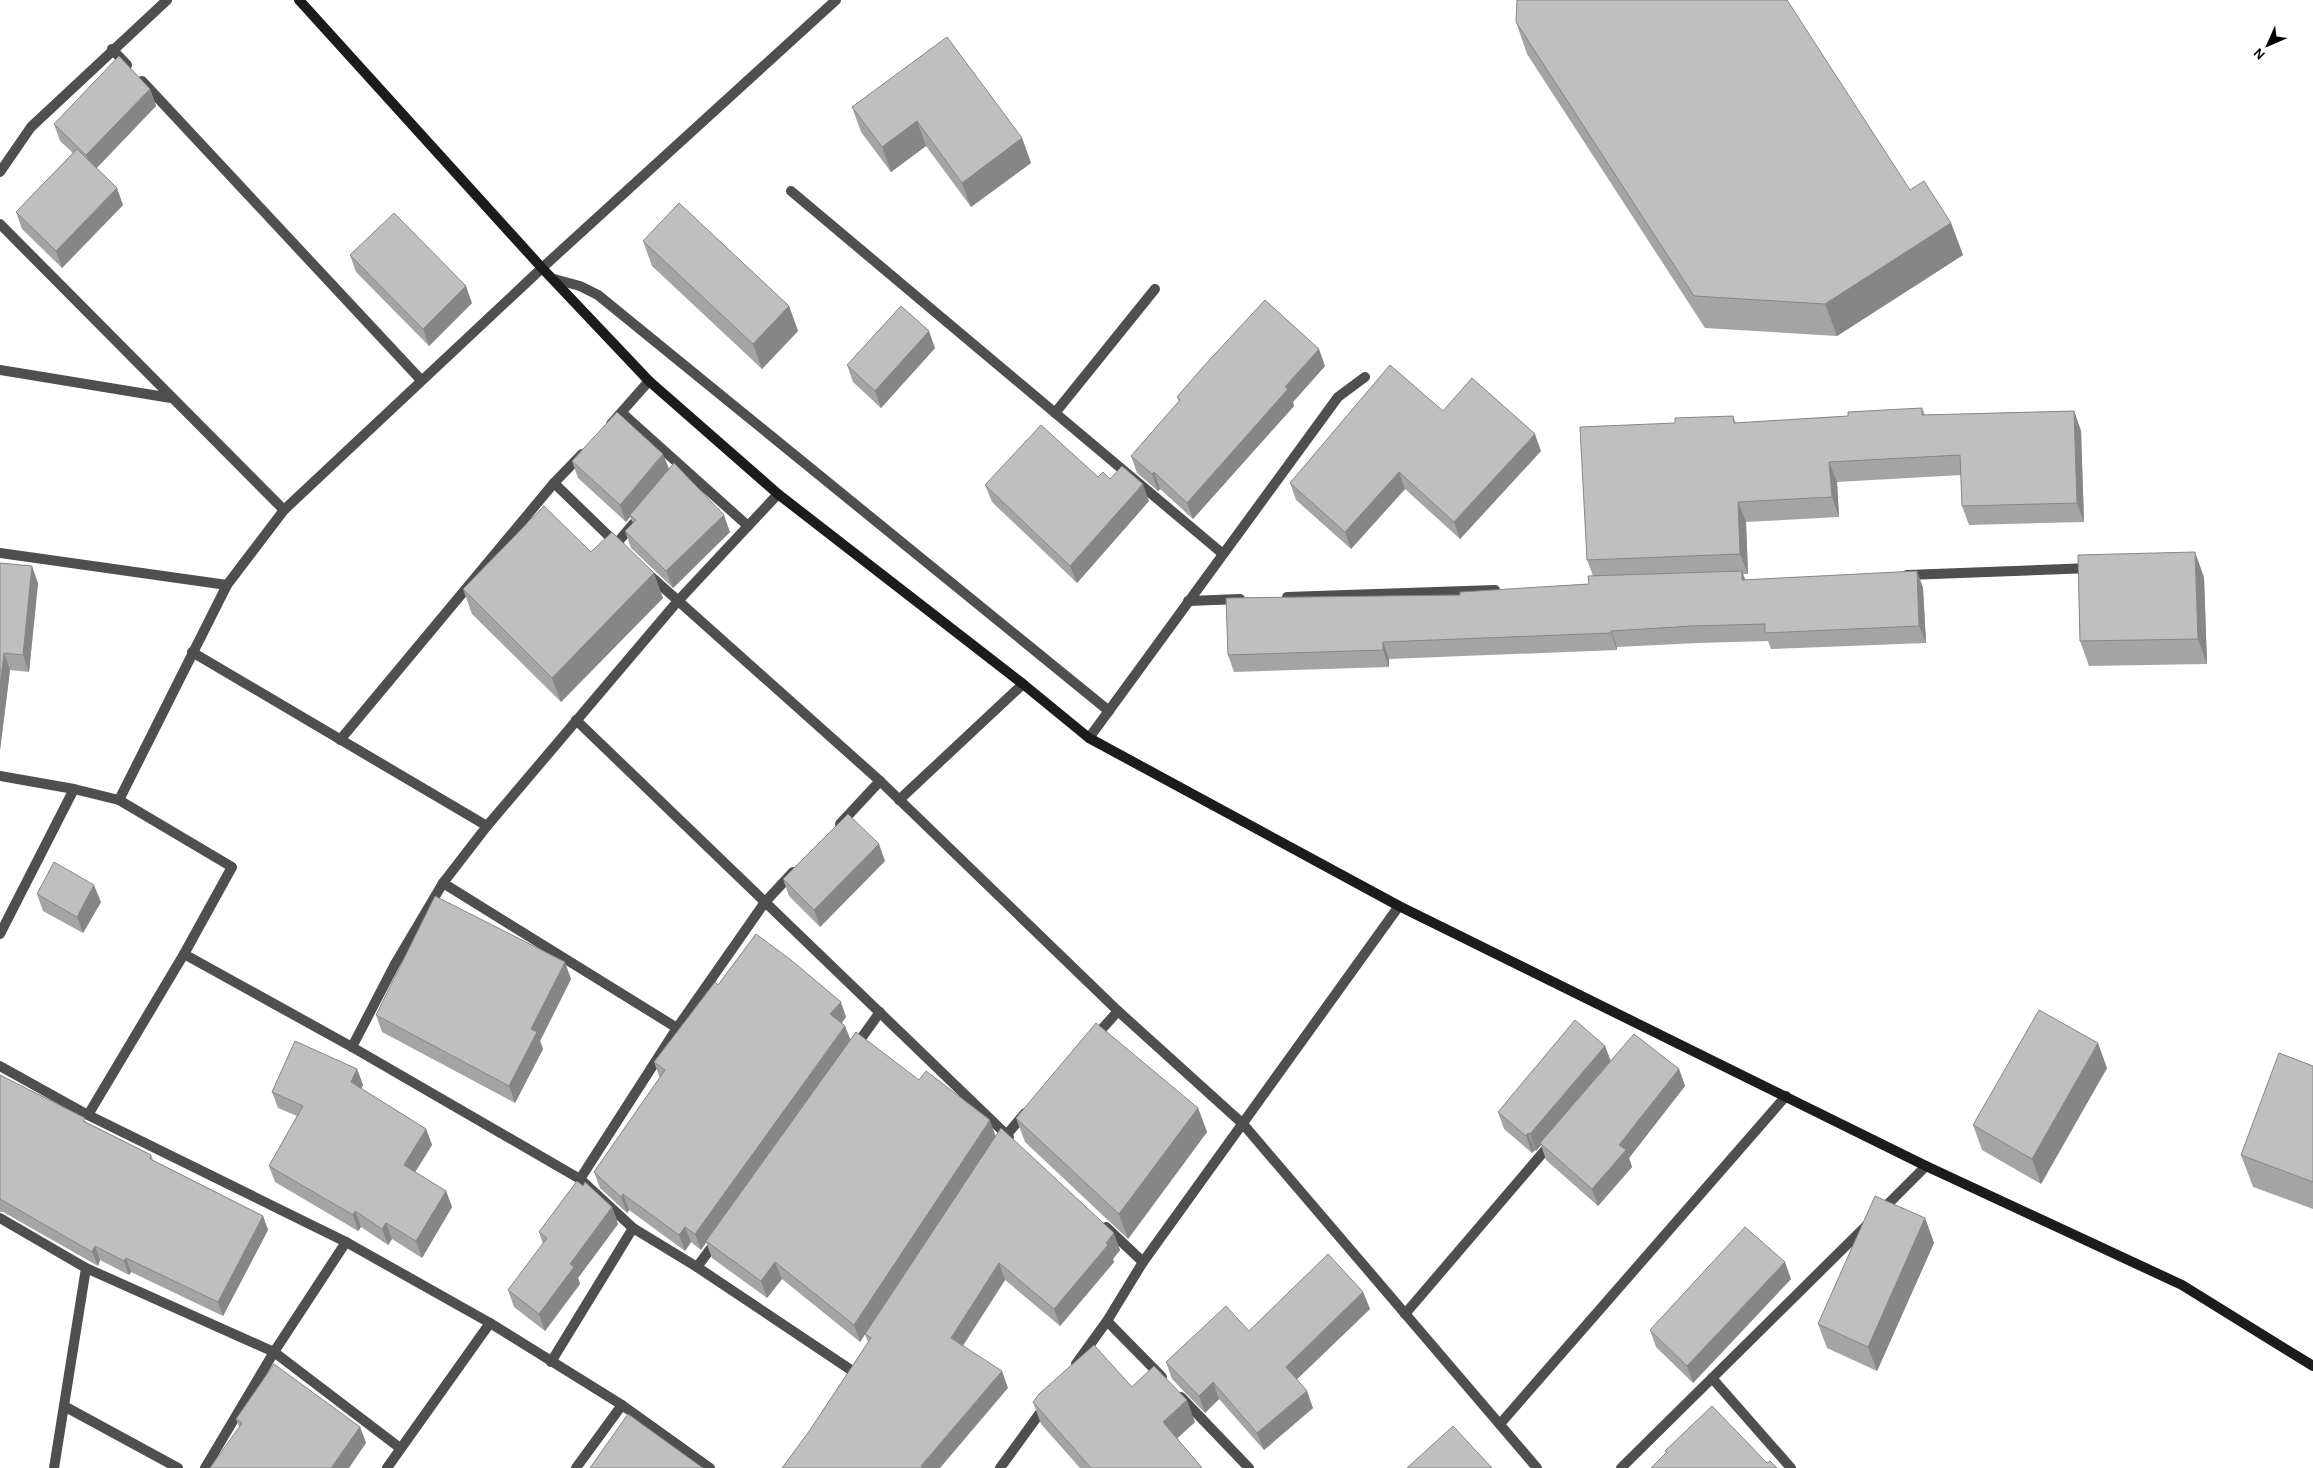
<svg xmlns="http://www.w3.org/2000/svg" width="2313" height="1468" font-family="Karla,sans-serif">
	<style>
		.lines { fill: none; stroke-linecap: round; stroke-linejoin: round }
		.lane { stroke: #4f4f4f; stroke-width: 10 }
		.street { stroke: #4f4f4f; stroke-width: 10 }
		.secondary { stroke: #1c1c1c; stroke-width: 10 }
		.wall { fill: #a4a4a4 }
		.shaded-wall { fill: #868686 }
		.building { fill: #bfbfbf; stroke: #868686 }
	</style>
	<rect width="100%" height="100%" fill="#fff"/>
	<g class="lines">
		<polyline class="lane" points="542,268 836,0"/>
		<g class="street">
			<polyline points="112,49 127,65"/>
			<polyline points="142,81 421,380"/>
			<polyline points="0,172 31,127 167,0"/>
			<polyline points="791,191 1223,554"/>
			<polyline points="0,224 284,510"/>
			<polyline points="554,279 580,286 598,295 1109,711"/>
			<polyline points="0,370 171,398"/>
			<polyline points="622,413 748,526"/>
			<polyline points="1055,413 1155,289"/>
			<polyline points="611,424 649,381"/>
			<polyline points="554,483 617,544"/>
			<polyline points="617,543 634,523"/>
			<polyline points="0,553 227,585"/>
			<polyline points="647,573 880,781 1118,1011 1243,1124 1537,1468"/>
			<polyline points="1907,575 2092,568"/>
			<polyline points="1287,597 1495,590"/>
			<polyline points="1188,601 1240,599"/>
			<polyline points="192,652 487,826"/>
			<polyline points="576,720 1009,1137"/>
			<polyline points="1089,738 1338,397 1365,377"/>
			<polyline points="340,740 554,483 582,454"/>
			<polyline points="0,776 74,789 119,800 232,867 184,954 88,1115"/>
			<polyline points="119,800 227,585 284,510 542,268"/>
			<polyline points="899,800 1023,684"/>
			<polyline points="840,824 880,781"/>
			<polyline points="443,883 677,1028"/>
			<polyline points="0,934 74,789"/>
			<polyline points="184,954 352,1047 580,1179 633,1228 697,1267 851,1370"/>
			<polyline points="1094,1038 1118,1011"/>
			<polyline points="352,1047 395,964 443,883 487,826 677,602 778,494"/>
			<polyline points="855,1047 880,1012"/>
			<polyline points="0,1066 88,1115 346,1242 490,1323 622,1405 710,1468"/>
			<polyline points="1004,1138 1025,1113"/>
			<polyline points="580,1179 677,1028 765,902 793,872"/>
			<polyline points="1881,1211 1926,1166"/>
			<polyline points="0,1218 86,1268 274,1352 400,1448"/>
			<polyline points="1106,1227 1143,1262"/>
			<polyline points="697,1267 717,1240"/>
			<polyline points="1405,1314 1552,1142"/>
			<polyline points="1107,1321 1162,1377"/>
			<polyline points="551,1362 633,1228"/>
			<polyline points="1076,1364 1107,1321 1143,1262 1399,906"/>
			<polyline points="1712,1378 1791,1468"/>
			<polyline points="1181,1397 1249,1468"/>
			<polyline points="64,1406 178,1468"/>
			<polyline points="1500,1424 1786,1096"/>
			<polyline points="54,1468 86,1268"/>
			<polyline points="205,1468 274,1352 346,1242"/>
			<polyline points="387,1468 490,1323"/>
			<polyline points="576,1468 622,1405"/>
			<polyline points="1000,1468 1045,1406"/>
			<polyline points="1621,1468 1867,1225"/>
		</g>
		<polyline class="secondary" points="299,0 542,268 649,381 778,494 1023,684 1089,738 1399,906 1926,1166 2182,1285 2313,1366"/>
	</g>
	<g class="wall">
		<polygon points="1516,22 1910,190 1951,223 1963,255 1837,336 1705,328 1527,54"/>
		<polygon points="150,89 156,106 96,168 123,205 62,268 22,229 16,212 73,153 60,141 54,124"/>
		<polygon points="852,107 1022,138 1031,163 971,207 926,146 891,172 861,132"/>
		<polygon points="643,241 789,306 798,331 762,369 652,266"/>
		<polygon points="350,255 472,303 429,346 356,272"/>
		<polygon points="935,348 881,408 853,382 847,365"/>
		<polygon points="1325,366 1293,402 1294,406 1193,519 1160,489 1158,491 1137,473 1131,456 1179,402 1177,397"/>
		<polygon points="1922,408 1925,415 2074,411 2081,431 2084,522 1969,525 1962,506 1961,475 1837,482 1839,517 1746,522 1748,574 1743,574 1745,580 1917,571 1923,588 1926,643 1771,649 1768,641 1698,643 1617,647 1617,650 1389,659 1389,667 1234,672 1228,655 1460,595 1589,584 1593,576 1587,560 1675,423 1733,416 1736,423 1848,416"/>
		<polygon points="1443,411 1541,451 1460,539 1405,489 1351,549 1296,500 1290,483"/>
		<polygon points="572,461 669,469 730,532 673,588 631,548 625,531 633,523 630,517 626,522 578,478"/>
		<polygon points="1098,477 1110,479 1149,501 1077,583 992,502 985,485"/>
		<polygon points="591,552 663,598 561,702 472,614 463,589"/>
		<polygon points="0,563 38,583 29,672 10,670 0,750"/>
		<polygon points="2204,577 2207,664 2089,666 2080,641"/>
		<polygon points="885,861 820,927 789,896 783,879"/>
		<polygon points="37,894 101,902 83,933 43,911"/>
		<polygon points="571,979 540,1041 543,1049 515,1103 382,1032 376,1015"/>
		<polygon points="718,985 846,1017 842,1023 845,1026 850,1040 996,1136 1120,1250 1113,1259 1114,1262 1060,1326 1005,1280 963,1345 1008,1388 810,1430 868,1342 865,1334 860,1342 782,1279 767,1298 712,1258 706,1242 701,1250 691,1242 685,1251 629,1210 627,1213 600,1188 594,1172 660,1078 654,1062"/>
		<polygon points="1605,1046 1611,1061 1679,1069 1685,1086 1629,1158 1632,1167 1598,1206 1546,1160 1541,1145 1536,1151 1535,1150 1532,1153 1504,1129 1498,1112"/>
		<polygon points="2313,1066 2313,1209 2253,1187 2241,1155"/>
		<polygon points="2107,1068 2041,1184 1982,1150 1973,1125"/>
		<polygon points="357,1069 363,1085 361,1089 426,1129 432,1145 415,1172 446,1191 452,1207 422,1258 392,1239 388,1245 361,1227 358,1231 275,1182 269,1166 297,1116 278,1108 272,1092"/>
		<polygon points="0,1075 86,1122 151,1155 153,1160 263,1216 268,1230 223,1316 131,1272 129,1275 100,1260 98,1266 3,1212 0,1212"/>
		<polygon points="1198,1108 1207,1132 1128,1239 1025,1142 1016,1118"/>
		<polygon points="612,1207 618,1224 578,1278 580,1284 545,1331 514,1307 508,1290 543,1244 539,1232"/>
		<polygon points="1925,1218 1934,1243 1877,1371 1827,1348 1818,1324"/>
		<polygon points="1791,1279 1693,1383 1656,1347 1650,1330"/>
		<polygon points="1363,1292 1370,1309 1297,1379 1313,1408 1264,1450 1219,1399 1205,1413 1172,1379 1166,1362 1249,1331"/>
		<polygon points="1132,1387 1195,1422 1177,1438 1202,1468 1080,1468 1041,1424 1033,1402"/>
		<polygon points="236,1419 360,1427 366,1443 239,1427"/>
	</g>
	<g class="shaded-wall">
		<polygon points="150,89 156,106 93,172 86,155"/>
		<polygon points="917,121 926,146 891,172 882,147"/>
		<polygon points="1022,138 1031,163 971,207 962,183"/>
		<polygon points="117,188 123,205 62,268 56,251"/>
		<polygon points="1951,223 1963,255 1837,336 1825,304"/>
		<polygon points="466,286 472,303 429,346 423,329"/>
		<polygon points="789,306 798,331 762,369 753,344"/>
		<polygon points="929,331 935,348 881,408 875,391"/>
		<polygon points="1319,349 1325,366 1293,402 1294,406 1193,519 1187,503 1285,387"/>
		<polygon points="2074,411 2081,431 2084,522 2077,503"/>
		<polygon points="1535,434 1541,451 1460,539 1454,522"/>
		<polygon points="663,454 670,471 630,515 630,517 626,522 620,505"/>
		<polygon points="1829,462 1837,482 1839,517 1832,497"/>
		<polygon points="1154,472 1160,489 1158,491 1152,474"/>
		<polygon points="1399,472 1405,489 1351,549 1345,532"/>
		<polygon points="1143,484 1149,501 1077,583 1070,566"/>
		<polygon points="1738,502 1746,522 1748,574 1740,554"/>
		<polygon points="724,515 730,532 673,588 666,571"/>
		<polygon points="2195,552 2204,577 2207,664 2198,639"/>
		<polygon points="32,566 38,583 29,672 23,655"/>
		<polygon points="1742,571 1748,587 1742,580"/>
		<polygon points="1917,571 1923,588 1926,643 1919,626"/>
		<polygon points="654,573 663,598 561,702 552,678"/>
		<polygon points="1611,631 1617,647 1617,650 1611,633"/>
		<polygon points="1383,642 1389,659 1389,667 1383,650"/>
		<polygon points="4,653 10,670 0,750 0,686"/>
		<polygon points="879,844 885,861 820,927 814,910"/>
		<polygon points="94,885 101,902 83,933 77,917"/>
		<polygon points="565,962 571,979 540,1041 543,1049 515,1103 509,1086 531,1029"/>
		<polygon points="841,1002 846,1017 836,1030 830,1014"/>
		<polygon points="845,1026 851,1041 701,1250 695,1234"/>
		<polygon points="2098,1043 2107,1068 2041,1184 2032,1159"/>
		<polygon points="1605,1046 1611,1063 1540,1143 1541,1145 1536,1151 1530,1134"/>
		<polygon points="357,1069 363,1085 357,1098 351,1082"/>
		<polygon points="1679,1069 1685,1086 1629,1158 1632,1167 1598,1206 1592,1189 1619,1145"/>
		<polygon points="1198,1108 1207,1132 1128,1239 1119,1214"/>
		<polygon points="990,1120 996,1137 860,1342 854,1325"/>
		<polygon points="426,1129 432,1145 409,1182 404,1165"/>
		<polygon points="1528,1133 1535,1150 1532,1153 1526,1136"/>
		<polygon points="446,1191 452,1207 422,1258 416,1241"/>
		<polygon points="623,1194 629,1210 627,1213 621,1197"/>
		<polygon points="612,1207 618,1224 578,1278 580,1284 545,1331 539,1314 570,1264"/>
		<polygon points="355,1211 361,1227 358,1231 353,1215"/>
		<polygon points="263,1216 268,1230 223,1316 218,1302"/>
		<polygon points="1925,1218 1934,1243 1877,1371 1868,1347"/>
		<polygon points="386,1223 392,1239 388,1245 382,1229"/>
		<polygon points="685,1227 691,1242 685,1251 679,1235"/>
		<polygon points="1114,1233 1120,1250 1113,1259 1114,1262 1060,1326 1054,1309"/>
		<polygon points="95,1246 100,1260 98,1266 92,1252"/>
		<polygon points="126,1258 131,1272 129,1275 124,1261"/>
		<polygon points="775,1262 782,1279 767,1298 761,1281"/>
		<polygon points="1785,1262 1791,1279 1693,1383 1687,1366"/>
		<polygon points="999,1263 1005,1280 957,1355 951,1338"/>
		<polygon points="1363,1292 1370,1309 1292,1384 1286,1367"/>
		<polygon points="1002,1371 1008,1388 940,1468 922,1468 921,1466"/>
		<polygon points="1213,1382 1219,1399 1205,1413 1199,1396"/>
		<polygon points="1307,1391 1313,1408 1264,1450 1257,1433"/>
		<polygon points="1187,1400 1195,1422 1171,1444 1163,1422"/>
		<polygon points="360,1427 366,1443 349,1468 331,1468"/>
	</g>
	<g class="building">
		<polygon points="1517,0 1787,0 1910,190 1924,181 1951,223 1825,304 1694,296 1516,22"/>
		<polygon points="947,37 1022,138 962,183 917,121 882,147 852,107"/>
		<polygon points="119,56 150,89 86,155 54,124"/>
		<polygon points="77,149 117,188 56,251 16,212"/>
		<polygon points="679,203 789,306 753,344 643,241"/>
		<polygon points="394,213 466,286 423,329 350,255"/>
		<polygon points="1265,300 1319,349 1285,387 1288,389 1187,503 1154,472 1152,474 1131,456 1180,400 1177,397 1203,367"/>
		<polygon points="901,306 929,331 875,391 847,365"/>
		<polygon points="1390,365 1443,411 1472,378 1535,434 1454,522 1399,472 1345,532 1290,483"/>
		<polygon points="1922,408 1922,415 2074,411 2077,503 1962,506 1960,455 1829,462 1832,497 1738,502 1740,554 1587,560 1580,427 1675,423 1675,418 1733,416 1734,423 1848,416 1848,412"/>
		<polygon points="617,412 663,454 620,505 572,461"/>
		<polygon points="1041,425 1098,477 1103,472 1110,479 1122,466 1143,484 1070,566 985,485"/>
		<polygon points="674,463 724,515 666,571 625,531 636,520 630,515"/>
		<polygon points="544,506 591,552 612,532 654,573 552,678 463,589"/>
		<polygon points="2195,552 2198,639 2080,641 2078,555"/>
		<polygon points="0,563 32,566 23,655 4,653 0,686"/>
		<polygon points="1742,571 1742,580 1917,571 1919,626 1765,633 1765,624 1692,626 1611,631 1611,633 1383,642 1383,650 1228,655 1226,598 1460,595 1460,592 1589,584 1588,576"/>
		<polygon points="848,814 879,844 814,910 783,879"/>
		<polygon points="54,862 94,885 77,917 37,894"/>
		<polygon points="435,896 565,962 531,1029 537,1032 509,1086 376,1015"/>
		<polygon points="756,934 791,960 841,1002 830,1014 845,1026 695,1234 685,1227 679,1235 623,1194 621,1197 594,1172 665,1070 654,1062 715,982 718,985"/>
		<polygon points="2039,1010 2098,1043 2032,1159 1973,1125"/>
		<polygon points="1575,1020 1605,1046 1530,1134 1528,1133 1526,1136 1498,1112"/>
		<polygon points="1096,1023 1198,1108 1119,1214 1016,1118"/>
		<polygon points="856,1032 919,1080 926,1071 990,1120 854,1325 775,1262 761,1281 706,1241"/>
		<polygon points="1634,1034 1679,1069 1619,1145 1626,1150 1592,1189 1540,1143"/>
		<polygon points="295,1041 357,1069 351,1082 426,1129 404,1165 446,1191 416,1241 386,1223 382,1229 355,1211 353,1215 269,1166 303,1106 272,1092"/>
		<polygon points="2279,1053 2313,1066 2313,1182 2241,1155"/>
		<polygon points="0,1075 85,1118 83,1121 151,1155 150,1159 263,1216 218,1302 126,1258 124,1261 95,1246 92,1252 0,1199"/>
		<polygon points="1001,1128 1114,1233 1106,1243 1108,1245 1054,1309 999,1263 951,1338 1002,1371 921,1466 923,1468 782,1468 810,1430 871,1338 865,1334"/>
		<polygon points="577,1181 583,1186 585,1182 612,1207 570,1264 574,1267 539,1314 508,1290 547,1238 539,1232"/>
		<polygon points="1875,1196 1925,1218 1868,1347 1818,1324"/>
		<polygon points="1745,1227 1785,1262 1687,1366 1650,1330"/>
		<polygon points="1328,1254 1363,1292 1286,1367 1307,1391 1257,1433 1213,1382 1199,1396 1166,1362 1226,1306 1249,1331"/>
		<polygon points="1094,1345 1132,1387 1154,1366 1187,1400 1163,1422 1202,1468 1091,1468 1033,1402 1039,1394"/>
		<polygon points="274,1364 360,1427 331,1468 210,1468 242,1423 236,1419"/>
		<polygon points="1712,1406 1767,1463 1770,1461 1777,1468 1651,1468 1667,1452 1665,1451"/>
		<polygon points="628,1414 703,1468 590,1468"/>
		<polygon points="1453,1426 1492,1468 1407,1468"/>
	</g>
	<g transform="translate(2268 45) rotate(225)" stroke="#ffffff" stroke-width="4" paint-order="stroke">
	<path d="M0-4L9 19L0 12L-9 19Z" fill="#000000"/>
	<text y="-8" font-size="14" font-weight="bold" text-anchor="middle" fill="#000000">N</text>
	</g>
</svg>
